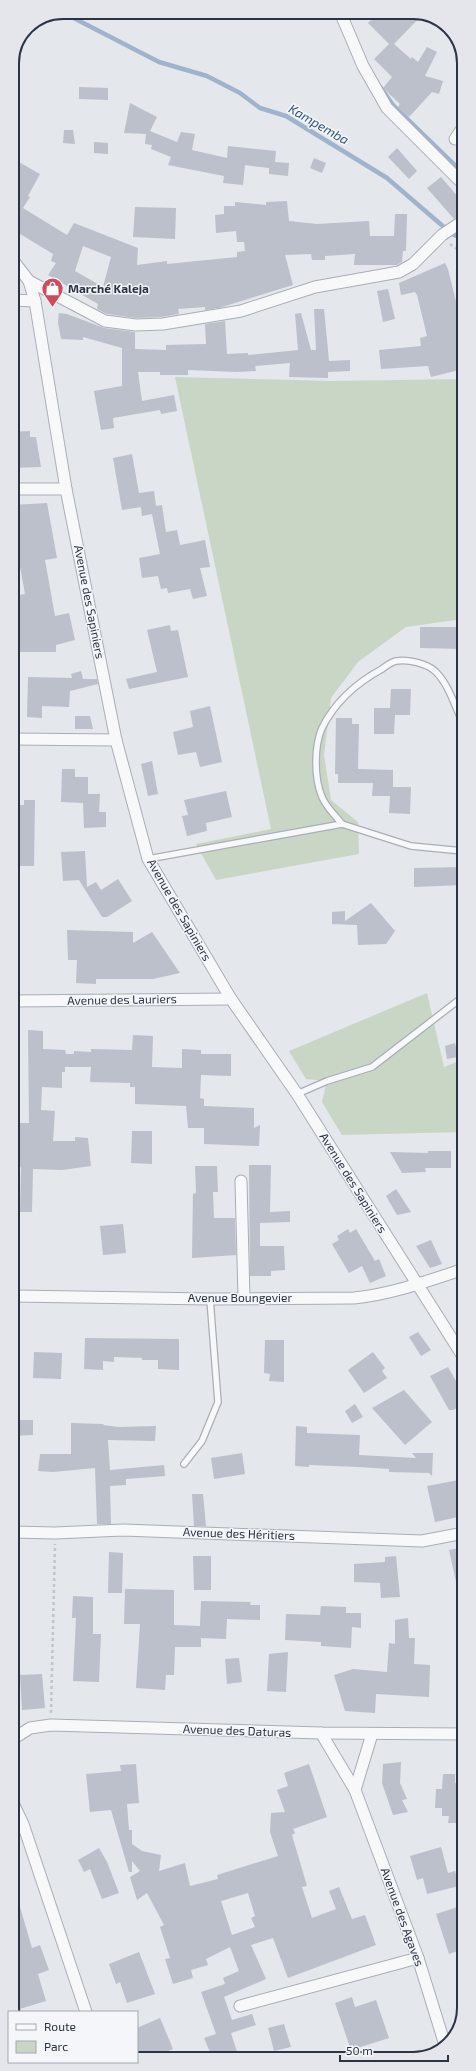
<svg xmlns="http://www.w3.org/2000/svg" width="476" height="2071" font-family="'Exo 2',sans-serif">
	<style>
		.green { fill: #c9d6c5 }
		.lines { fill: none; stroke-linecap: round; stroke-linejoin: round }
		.stream { stroke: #9fb4cc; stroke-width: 4.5 }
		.building { fill: #bbc0ca; fill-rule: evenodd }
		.service-casing { stroke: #a9aeb7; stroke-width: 8 }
		.minor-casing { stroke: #a9aeb7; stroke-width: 13 }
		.path { stroke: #c2c5cb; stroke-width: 2.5; stroke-dasharray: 3 3; stroke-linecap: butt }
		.service { stroke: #f7f8fa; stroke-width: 5.5 }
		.minor { stroke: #f7f8fa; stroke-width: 11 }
		.labels { text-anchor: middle; stroke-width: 3; stroke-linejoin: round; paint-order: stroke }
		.poi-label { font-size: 12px; font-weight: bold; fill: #2b3445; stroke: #f4f6f9; text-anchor: start }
		.street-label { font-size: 12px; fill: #2b3445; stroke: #f4f6f9 }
		.water-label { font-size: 13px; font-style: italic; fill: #34527a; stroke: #f4f6f9 }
		.rim { fill: none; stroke: #2b3445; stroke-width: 2 }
	</style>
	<rect width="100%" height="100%" fill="#e4e7ec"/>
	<g class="green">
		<polygon points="175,377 332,381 463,379 463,621 455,620 406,627 358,662 331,698 324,755 331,800 358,822 359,854 216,880 196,844 271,829"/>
		<polygon points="427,993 444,1067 464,1059 464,1132 342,1135 322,1102 327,1081 306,1079 289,1051"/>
	</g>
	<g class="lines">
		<g class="stream">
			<polyline points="62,12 159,62 207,76 240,93 260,108 286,116 387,178 452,234 463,239"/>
			<polyline points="381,88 393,105 463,173"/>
		</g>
	</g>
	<g class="building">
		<polygon points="379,12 423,14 394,44 411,59 412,57 418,62 427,47 437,52 425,76 443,81 439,94 432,92 409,117 398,107 400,104 383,88 392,77 374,59 389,44 368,23"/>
		<polygon points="79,87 108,88 108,100 79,99"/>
		<polygon points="130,103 157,117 150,131 177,142 181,132 195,134 192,150 227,158 228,146 276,151 275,162 289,163 288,176 269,174 269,168 245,165 243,185 223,183 224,176 168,165 171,157 151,149 152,145 145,144 146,134 124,133"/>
		<polygon points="64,130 73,130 75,144 63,143"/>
		<polygon points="94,142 108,143 108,154 94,153"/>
		<polygon points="397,148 417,171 409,179 388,157"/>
		<polygon points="314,158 326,163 322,173 310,168"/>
		<path d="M 17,161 L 40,174 L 28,196 L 30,197 L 23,208 L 67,235 L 74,223 L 138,248 L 137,265 L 167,261 L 167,264 L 237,257 L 237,252 L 245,251 L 244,242 L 237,242 L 236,231 L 216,233 L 215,215 L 224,214 L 224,206 L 235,206 L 235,202 L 266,205 L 266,202 L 287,201 L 289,221 L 317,224 L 369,221 L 370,236 L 394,236 L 395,214 L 407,214 L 406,251 L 403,251 L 402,262 L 397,265 L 354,265 L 355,254 L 325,256 L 325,260 L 312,260 L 311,254 L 285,255 L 293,285 L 219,308 L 205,310 L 205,307 L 178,309 L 179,314 L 162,317 L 136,318 L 107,314 L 97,309 L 98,304 L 48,275 L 56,263 L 51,261 L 53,254 L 12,229 L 12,198 L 20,186 L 12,181 L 12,169 ZM 83,246 L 111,257 L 103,287 L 75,271 Z"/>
		<polygon points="441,177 459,198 457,199 463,207 463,212 454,219 427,188"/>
		<polygon points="135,207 176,208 175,239 133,237"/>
		<polygon points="445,263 448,269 463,330 463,369 431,377 428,366 381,369 379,350 421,346 420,338 427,336 417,295 415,292 401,295 399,283"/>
		<polygon points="388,289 395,319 383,322 377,291"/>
		<polygon points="314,309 324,309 329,361 350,360 350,371 328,372 328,378 289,377 290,363 255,366 256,371 237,372 188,370 188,375 160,375 160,372 138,372 142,401 174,395 177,411 161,414 160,410 113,418 114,428 101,430 94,391 122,386 122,348 83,337 83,340 61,339 58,322 59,313 67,314 104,328 135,332 135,349 166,350 166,345 206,344 205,324 225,321 227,354 248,353 248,355 298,350 295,314 301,313 311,350 316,350"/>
		<polygon points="30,431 30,437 36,437 41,467 12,468 12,432"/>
		<polygon points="132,454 139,493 154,491 156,506 162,505 166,532 177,530 180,545 205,540 210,567 200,568 207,596 193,599 190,589 168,593 167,588 161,589 158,576 142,578 139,558 160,554 152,514 142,516 141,507 122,510 113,458"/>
		<polygon points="47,503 57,558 45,560 55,616 69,613 75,640 56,645 56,652 20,652 19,611 12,611 12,596 25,594 17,550 12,551 12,505"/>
		<polygon points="170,625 171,631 178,630 188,677 129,689 126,679 157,672 147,630"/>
		<polygon points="420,627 463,627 463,649 420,648"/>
		<polygon points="81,671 83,679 97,679 98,684 70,691 69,707 42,706 42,718 27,717 28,677 72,678 71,674"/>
		<polygon points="391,689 411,689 410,715 395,715 394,734 374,734 374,708 390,708"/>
		<polygon points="210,706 222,762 200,767 196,752 178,755 173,732 193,727 190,711"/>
		<polygon points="75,716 90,716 93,729 75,729"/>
		<polygon points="336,718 352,718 352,724 359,724 358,769 393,770 393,787 411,787 410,814 389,813 390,796 372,796 373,783 338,783 338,774 335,774"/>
		<polygon points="152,761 158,794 148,796 141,764"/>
		<polygon points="62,769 75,769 75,777 88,777 88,794 100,794 99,812 106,812 106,827 84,828 83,803 61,802"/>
		<polygon points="226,791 232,817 206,823 207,831 187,836 182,816 188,815 184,800"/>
		<polygon points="24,800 35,800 34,866 12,866 12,805 24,805"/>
		<polygon points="85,851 87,887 96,882 101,890 118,879 132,901 107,917 102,917 79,880 63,881 61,852"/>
		<polygon points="463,867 463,885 414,887 414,868"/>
		<polygon points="371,903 395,931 386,944 358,945 357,925 332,924 332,912 345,911 345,921"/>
		<polygon points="67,930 133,932 133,943 152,932 180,973 153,979 96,979 96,984 76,983 77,960 68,960"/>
		<polygon points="28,1030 43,1031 43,1049 65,1050 66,1054 74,1054 74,1051 91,1052 91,1049 132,1050 133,1035 153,1036 152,1067 182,1068 182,1049 201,1050 201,1054 231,1054 231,1076 201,1075 200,1098 204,1099 204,1106 254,1108 254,1128 260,1125 259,1146 204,1144 204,1128 188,1128 186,1106 135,1104 135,1087 130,1087 130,1083 90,1082 91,1067 65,1067 65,1072 62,1072 62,1088 42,1087 41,1110 55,1111 53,1141 75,1141 75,1137 88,1138 91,1166 62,1170 33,1169 32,1212 20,1212 21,1167 13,1167 13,1123 29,1123"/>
		<polygon points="455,1043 458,1057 447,1059 445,1046"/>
		<polygon points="132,1131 152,1131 152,1164 131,1163"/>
		<polygon points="428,1151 451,1151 451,1168 425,1168 426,1172 402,1173 390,1152 428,1153"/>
		<polygon points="249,1165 271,1165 270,1212 290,1211 290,1222 260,1223 260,1246 284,1246 285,1270 271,1271 271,1276 250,1276"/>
		<polygon points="195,1166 217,1166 218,1192 213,1192 214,1218 235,1218 236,1255 192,1258 193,1194 196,1193"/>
		<polygon points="396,1189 411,1212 397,1215 386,1196"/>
		<polygon points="123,1224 126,1253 103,1255 100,1226"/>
		<polygon points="348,1229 350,1233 356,1229 375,1261 379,1259 386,1276 370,1283 362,1266 349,1273 332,1244 339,1240 337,1236"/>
		<polygon points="431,1240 442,1264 430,1268 416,1246"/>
		<polygon points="418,1332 431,1350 421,1356 409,1337"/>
		<polygon points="85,1338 179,1339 179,1370 158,1369 158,1360 142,1360 142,1358 114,1357 114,1362 103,1361 103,1370 84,1369"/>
		<polygon points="265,1340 284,1340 284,1382 269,1381 270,1374 264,1373"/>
		<polygon points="34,1352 62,1353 61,1379 33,1378"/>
		<polygon points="373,1352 385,1368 382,1371 387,1378 364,1393 348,1370"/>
		<polygon points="448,1367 464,1395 464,1404 453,1410 449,1410 430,1376"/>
		<polygon points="404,1390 432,1422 405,1445 372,1408"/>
		<polygon points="355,1404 363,1417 352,1423 345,1411"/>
		<polygon points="13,1420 33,1420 33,1435 13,1436"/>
		<polygon points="71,1423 104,1424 103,1425 118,1427 156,1426 155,1441 108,1440 110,1470 164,1465 165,1476 126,1479 126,1485 110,1486 111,1524 97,1524 95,1468 53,1472 38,1471 40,1454 71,1454"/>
		<polygon points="296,1426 307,1427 307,1433 360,1435 359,1455 416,1458 412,1453 433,1453 432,1476 429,1473 389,1472 389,1469 359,1467 309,1465 309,1467 295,1466"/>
		<polygon points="242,1453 245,1474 214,1479 211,1458"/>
		<polygon points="464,1479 463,1516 435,1522 427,1486"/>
		<polygon points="192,1494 203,1494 206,1526 194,1526"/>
		<polygon points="464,1547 464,1594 459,1595 449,1550"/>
		<polygon points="109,1552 123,1553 122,1593 108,1593"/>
		<polygon points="193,1556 211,1556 211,1590 194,1590"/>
		<polygon points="396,1556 400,1597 381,1598 380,1583 354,1582 354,1564 385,1562 385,1557"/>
		<polygon points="125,1589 174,1590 174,1625 200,1626 201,1601 251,1602 250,1605 260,1605 260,1620 227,1619 226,1639 201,1638 201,1647 175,1647 174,1675 166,1675 165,1690 136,1688 140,1624 124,1624"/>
		<polygon points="73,1596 93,1597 93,1634 101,1634 99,1682 73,1681 76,1618 72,1618"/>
		<polygon points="321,1606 346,1607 346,1613 361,1613 361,1628 352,1627 351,1648 321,1646 321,1642 285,1640 286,1614 320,1615"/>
		<polygon points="408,1618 409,1638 415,1638 414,1664 430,1665 429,1697 376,1694 375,1713 345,1711 334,1675 353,1669 387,1672 389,1643 395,1644 395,1620"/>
		<polygon points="288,1652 286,1692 267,1691 269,1654"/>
		<polygon points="239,1658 242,1682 227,1684 225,1659"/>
		<polygon points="42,1674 45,1708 22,1710 20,1675"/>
		<polygon points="401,1762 400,1783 407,1799 402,1800 408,1812 393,1815 382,1783 383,1764"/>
		<path d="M 136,1764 L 139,1803 L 127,1804 L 129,1830 L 132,1830 L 132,1844 L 142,1851 L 161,1855 L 159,1871 L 185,1863 L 190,1886 L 218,1879 L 217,1875 L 278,1856 L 270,1832 L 271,1813 L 285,1812 L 277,1790 L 288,1786 L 284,1773 L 309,1764 L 327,1817 L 293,1829 L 295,1833 L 292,1835 L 307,1886 L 302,1887 L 312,1918 L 336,1909 L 329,1891 L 339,1887 L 352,1919 L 365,1915 L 376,1945 L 288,1978 L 273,1938 L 251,1945 L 266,1979 L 224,1997 L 232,2020 L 252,2014 L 256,2025 L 231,2033 L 239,2058 L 213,2059 L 204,2038 L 216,2034 L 201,1992 L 225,1984 L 223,1978 L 239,1971 L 230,1947 L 206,1959 L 208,1965 L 191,1970 L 193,1978 L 173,1984 L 165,1959 L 170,1958 L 160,1927 L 164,1925 L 147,1893 L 137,1900 L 130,1877 L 140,1871 L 132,1861 L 132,1872 L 129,1872 L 111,1810 L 90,1812 L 86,1774 L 121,1771 L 120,1765 ZM 248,1893 L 255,1916 L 251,1918 L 255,1927 L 232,1935 L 221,1901 Z"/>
		<polygon points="443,1774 455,1774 455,1783 463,1783 460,1823 448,1823 449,1816 442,1816 442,1808 435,1808 436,1789 442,1789"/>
		<polygon points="441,1847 448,1873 455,1871 459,1886 427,1894 423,1878 417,1880 410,1856"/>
		<polygon points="99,1848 107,1862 119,1893 102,1899 90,1869 84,1872 78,1860"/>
		<polygon points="13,1893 16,1893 32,1948 40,1945 49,1970 38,1974 46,2001 13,2011"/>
		<polygon points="464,1905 464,1949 449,1954 436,1914"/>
		<polygon points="139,1952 155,1994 127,2003 120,1982 116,1984 109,1964"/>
		<polygon points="352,1997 355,2007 376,2000 389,2038 351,2050 335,2003"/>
		<polygon points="160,2018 173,2049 149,2059 137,2059 137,2028"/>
		<polygon points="284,2024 291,2047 274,2051 268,2028"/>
	</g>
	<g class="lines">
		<defs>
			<g id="service">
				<path d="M 342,824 C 335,815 326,807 322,797 C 314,778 314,746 322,728 C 335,702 358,682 382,669 C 386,666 391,662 396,661 C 407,659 427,663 436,672 C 449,685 455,707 463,723"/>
				<polyline points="148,859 342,824 411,846 463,851"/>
				<polyline points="297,1094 327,1081 372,1067 464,996"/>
				<polyline points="184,1464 202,1441 218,1402 210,1299"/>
			</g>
			<g id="minor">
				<polyline points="340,12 363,66 387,108 463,184"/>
				<polyline points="455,139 463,127"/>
				<polyline points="12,259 29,281 105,321 136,325 163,324 241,311 315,287 399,272 413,264 442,235 463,221"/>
				<polyline points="29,281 35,301 66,489 116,740 148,859 231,999 297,1094 464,1358"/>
				<polyline points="12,300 35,301"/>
				<polyline points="12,489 66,489"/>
				<polyline points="12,739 116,740"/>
				<polyline points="12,1001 231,999"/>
				<polyline points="241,1181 244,1298"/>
				<path d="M 13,1296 L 210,1299 L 354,1298 C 392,1294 428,1281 464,1269"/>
				<polyline points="13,1532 55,1533 123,1530 422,1541 464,1533"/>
				<polyline points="321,1733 355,1790 418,1958 445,2045"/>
				<polyline points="13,1739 30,1728 51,1725 321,1733 464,1734"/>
				<polyline points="355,1790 372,1734"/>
				<polyline points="13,1803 23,1824 86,2012"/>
				<polyline points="240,2006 418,1958"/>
			</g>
		</defs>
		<use href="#service" class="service-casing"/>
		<use href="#minor" class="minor-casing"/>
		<g class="path">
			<polyline points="450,244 457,249 463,255"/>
			<polyline points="51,1713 55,1544"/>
		</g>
		<use href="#service" class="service"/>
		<use href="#minor" class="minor"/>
	</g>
	<defs>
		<symbol id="shop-pin" viewBox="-11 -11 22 30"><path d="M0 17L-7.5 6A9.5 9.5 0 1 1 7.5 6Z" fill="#d1495b" stroke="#f4f6f9"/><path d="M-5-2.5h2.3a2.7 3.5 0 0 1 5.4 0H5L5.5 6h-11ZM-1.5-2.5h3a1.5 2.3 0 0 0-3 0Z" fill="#fff"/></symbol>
	</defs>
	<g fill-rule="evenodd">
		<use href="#shop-pin" x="40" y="276" width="25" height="34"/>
	</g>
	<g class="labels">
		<g class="poi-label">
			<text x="68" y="293">Marché Kaleja</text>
		</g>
		<g class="street-label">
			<text transform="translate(89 602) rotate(79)" y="4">Avenue des Sapiniers</text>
			<text transform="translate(179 910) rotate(60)" y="4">Avenue des Sapiniers</text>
			<text transform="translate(122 1000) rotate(-1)" y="4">Avenue des Lauriers</text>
			<text transform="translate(353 1183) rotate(58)" y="4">Avenue des Sapiniers</text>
			<text x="240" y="1302">Avenue Boungevier</text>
			<text transform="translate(239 1534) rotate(2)" y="4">Avenue des Héritiers</text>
			<text transform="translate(237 1731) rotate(2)" y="4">Avenue des Daturas</text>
			<text transform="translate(402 1917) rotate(70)" y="4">Avenue des Agaves</text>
		</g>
		<g class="water-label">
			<text transform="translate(319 124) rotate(30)" y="5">Kampemba</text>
		</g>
	</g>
	<path d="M0 0H476V2071H0ZM63 19H413A44 44 0 0 1 457 63V2008A44 44 0 0 1 413 2052H63A44 44 0 0 1 19 2008V63A44 44 0 0 1 63 19Z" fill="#e4e6eb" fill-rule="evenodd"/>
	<path class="rim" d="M63 19H413A44 44 0 0 1 457 63V2008A44 44 0 0 1 413 2052H63A44 44 0 0 1 19 2008V63A44 44 0 0 1 63 19Z"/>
	<rect x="8" y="2011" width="130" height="52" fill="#f4f6f9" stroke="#a4a8b1"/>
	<rect x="16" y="2024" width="20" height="6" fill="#f7f8fa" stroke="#a4a8b1"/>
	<text x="44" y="2031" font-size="12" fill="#2b3445">Route</text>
	<rect x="16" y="2041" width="20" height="12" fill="#c9d6c5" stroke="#a4a8b1"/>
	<text x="44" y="2051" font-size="12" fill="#2b3445">Parc</text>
	<path d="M340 2055v6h108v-6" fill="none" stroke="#2b3445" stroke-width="2"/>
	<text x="346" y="2055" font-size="12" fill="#2b3445" stroke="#f4f6f9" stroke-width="3" paint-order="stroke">50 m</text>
</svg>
